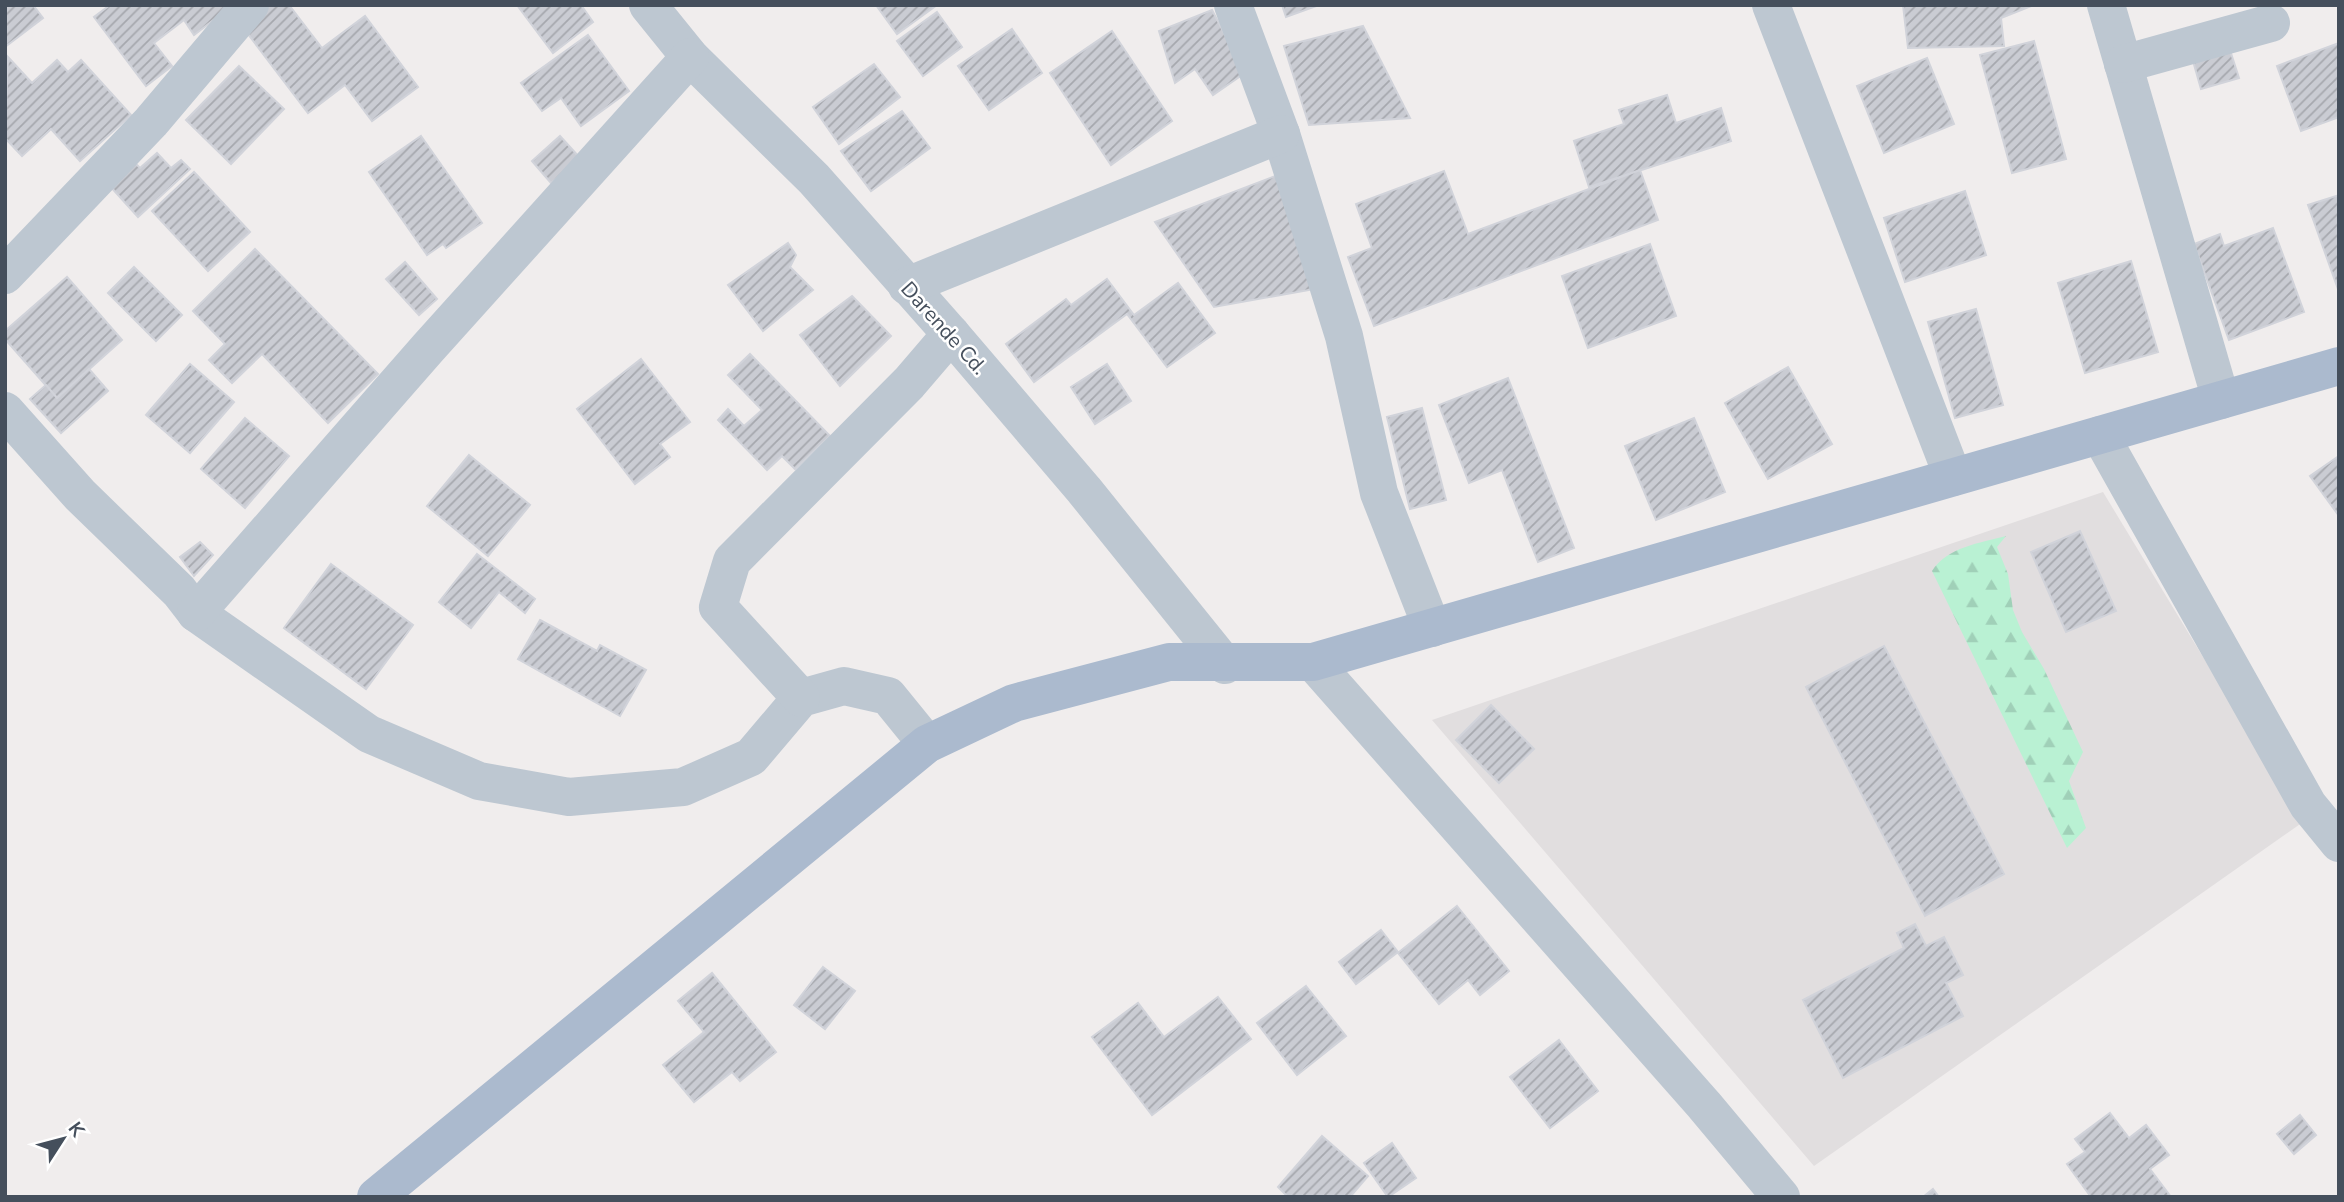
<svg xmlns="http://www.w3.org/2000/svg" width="2344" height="1202" font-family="'Nunito Sans',sans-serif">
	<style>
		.education { fill: #e1dedf }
		.forest { fill: url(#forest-firs) }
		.building { fill: url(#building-hatch); stroke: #d1d3da; stroke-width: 2 }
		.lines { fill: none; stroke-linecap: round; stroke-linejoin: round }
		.minor { stroke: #bdc7d1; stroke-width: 38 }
		.major { stroke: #abbace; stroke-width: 38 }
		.labels { text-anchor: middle; stroke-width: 5; stroke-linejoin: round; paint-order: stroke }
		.street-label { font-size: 21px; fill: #454f5c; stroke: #fff }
	</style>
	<defs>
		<pattern id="forest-firs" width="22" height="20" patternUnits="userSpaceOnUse" patternTransform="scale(1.75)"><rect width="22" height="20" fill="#b9f1d3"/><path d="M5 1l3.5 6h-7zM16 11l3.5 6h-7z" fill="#a0d0b8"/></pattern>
		<pattern id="building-hatch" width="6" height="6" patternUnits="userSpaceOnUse" patternTransform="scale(1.75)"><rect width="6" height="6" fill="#caccd3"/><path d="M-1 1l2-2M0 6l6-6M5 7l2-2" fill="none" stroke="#a6a8ae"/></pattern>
	</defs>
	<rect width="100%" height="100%" fill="#f0eded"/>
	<polygon class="education" points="2103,492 2303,822 1814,1166 1432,720"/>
	<path class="forest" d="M 2006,536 L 1997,547 L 2008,574 L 2013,610 L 2022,632 L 2044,669 L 2083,752 L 2069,781 L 2086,828 L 2067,848 L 1932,571 C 1947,547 1980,543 2006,536 Z"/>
	<g class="building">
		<polygon points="5,5 33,5 43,18 5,47"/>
		<polygon points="110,5 233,5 194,35 184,20 154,43 172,66 146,86 94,17"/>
		<polygon points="267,5 289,5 322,48 365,16 418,87 372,121 345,85 308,113 241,25"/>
		<polygon points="517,5 581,5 593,22 553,53"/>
		<polygon points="876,5 937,5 897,34"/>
		<polygon points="1282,5 1319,5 1286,17"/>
		<polygon points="1903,5 2034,5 2001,18 2004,46 1908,48"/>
		<polygon points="1212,10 1245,73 1213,95 1195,69 1175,83 1159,31"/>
		<polygon points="937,12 962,47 923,76 897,41"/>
		<polygon points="1363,26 1410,118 1309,125 1284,46"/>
		<polygon points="1012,29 1042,73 989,110 958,66"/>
		<polygon points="1112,31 1172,121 1111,165 1050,73"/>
		<polygon points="588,35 629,91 581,126 561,98 542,111 521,83"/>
		<polygon points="2034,41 2066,159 2012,173 1980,55"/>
		<polygon points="2339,43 2339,117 2301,131 2277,66"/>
		<polygon points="2230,50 2239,78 2201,89 2193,61"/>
		<polygon points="8,57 32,83 57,60 68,72 81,60 131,115 80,161 51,129 22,156 5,138"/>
		<polygon points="1927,58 1954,124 1884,153 1857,86"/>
		<polygon points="874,64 900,97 839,144 813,107"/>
		<polygon points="239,66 284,109 231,164 186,120"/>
		<polygon points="1667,95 1676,123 1721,108 1731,141 1589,187 1574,141 1624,124 1619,110"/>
		<polygon points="902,111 930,148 871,191 841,151"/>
		<polygon points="421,136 482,223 446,248 443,244 427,255 369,172"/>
		<polygon points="560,136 580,158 551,183 532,161"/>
		<polygon points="157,153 171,168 181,160 190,169 138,217 109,185 134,162 140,168"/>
		<polygon points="1640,170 1658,220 1374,326 1348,257 1372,248 1356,204 1444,171 1468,234"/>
		<polygon points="194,172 250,232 208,271 152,211"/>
		<polygon points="1283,173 1320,288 1214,307 1155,222"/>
		<polygon points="1965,191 1986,255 1905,282 1884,218"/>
		<polygon points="2339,195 2339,292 2308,205"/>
		<polygon points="2273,228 2304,312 2229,340 2194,244 2220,234 2224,246"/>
		<polygon points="788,243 796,255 790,267 813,290 763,331 728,285"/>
		<polygon points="1650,244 1676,316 1588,348 1562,276"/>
		<polygon points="255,249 378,374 328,423 262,354 232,383 209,360 225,344 193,311"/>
		<polygon points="2131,261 2158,352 2085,373 2058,283"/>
		<polygon points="405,262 437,299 419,315 386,279"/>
		<polygon points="134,267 182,315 156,341 108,293"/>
		<polygon points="67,277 122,340 57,398 5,339 5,331"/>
		<polygon points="1107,279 1134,315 1178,283 1215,333 1167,367 1127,314 1034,382 1006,344 1066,299 1071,305"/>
		<polygon points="852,296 891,336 840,386 800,335"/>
		<polygon points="1976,309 2003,405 1955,418 1928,322"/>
		<polygon points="750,354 830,436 795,469 782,456 767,470 718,420 728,409 744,426 762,410 728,375"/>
		<polygon points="641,359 690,422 660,444 670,457 635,484 577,409"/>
		<polygon points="190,364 234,402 190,453 146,415"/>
		<polygon points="1107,364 1131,401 1095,424 1071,387"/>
		<polygon points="1788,367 1832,444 1768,479 1725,403"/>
		<polygon points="89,369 108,391 61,433 30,399 46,385 57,398"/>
		<polygon points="1508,378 1574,548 1538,562 1502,470 1469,483 1439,405"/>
		<polygon points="1422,408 1446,500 1410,509 1387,417"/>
		<polygon points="245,418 289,456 245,508 201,469"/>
		<polygon points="1694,418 1725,492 1656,520 1625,446"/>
		<polygon points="469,455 530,505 488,556 427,506"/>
		<polygon points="2339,456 2339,516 2310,476"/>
		<polygon points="2080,531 2116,611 2066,632 2031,552"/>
		<polygon points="200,542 213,555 194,576 180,557"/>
		<polygon points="477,554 535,599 525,613 499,592 471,628 439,602"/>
		<polygon points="331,564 413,625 366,689 284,628"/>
		<polygon points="540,620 597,651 600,645 646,670 620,716 518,659"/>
		<polygon points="1884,646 2004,874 1925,916 1806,687"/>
		<polygon points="1491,705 1534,749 1499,783 1456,740"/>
		<polygon points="1457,906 1509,971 1480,995 1468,980 1439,1004 1398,953"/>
		<polygon points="1915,924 1926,946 1944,937 1963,975 1946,983 1963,1016 1843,1078 1803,1000 1904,948 1897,933"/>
		<polygon points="1381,930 1398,952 1356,984 1339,962"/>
		<polygon points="823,967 855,991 825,1029 794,1005"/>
		<polygon points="712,973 776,1052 740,1081 732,1072 694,1102 663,1065 704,1032 678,1001"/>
		<polygon points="1306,986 1346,1036 1297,1075 1257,1023"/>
		<polygon points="1218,997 1251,1039 1152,1115 1092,1037 1138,1003 1164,1037"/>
		<polygon points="1559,1040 1598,1091 1550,1128 1510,1077"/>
		<polygon points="2110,1113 2129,1138 2146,1125 2169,1155 2150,1169 2171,1197 2091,1197 2067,1164 2085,1152 2075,1139"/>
		<polygon points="2300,1115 2316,1135 2294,1154 2277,1134"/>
		<polygon points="1322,1136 1368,1176 1350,1197 1288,1197 1278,1187"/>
		<polygon points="1392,1143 1416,1178 1388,1197 1364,1163"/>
		<polygon points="1933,1189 1939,1197 1923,1197"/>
	</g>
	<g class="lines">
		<g class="minor">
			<polyline points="648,5 690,57 814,179 951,334 1084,490 1225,665"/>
			<polyline points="1233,5 1281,134 1344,336 1379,493 1432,628"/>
			<polyline points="1771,5 1953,477"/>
			<polyline points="2106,5 2221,400"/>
			<polyline points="2123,64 2271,23"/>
			<polyline points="5,275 151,122 250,5"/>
			<polyline points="907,286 1281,134"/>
			<polyline points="5,411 80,495 179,591 196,613 369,734 479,781 569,797 683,787 751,757 801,698 844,686 888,696 927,744"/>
			<polyline points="2100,435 2308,805 2339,843"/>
			<polyline points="196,613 428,348 690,57"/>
			<polyline points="1313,662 1704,1105 1781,1197"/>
			<polyline points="801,698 718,607 732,561 909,383 951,334"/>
		</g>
		<polyline class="major" points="376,1197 927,744 1014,703 1169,662 1313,662 2339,366"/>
	</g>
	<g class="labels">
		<g class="street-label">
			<text transform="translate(944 328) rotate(48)" y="7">Darende Cd.</text>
		</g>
	</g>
	<rect width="2344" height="1202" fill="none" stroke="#454f5c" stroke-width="14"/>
	<g transform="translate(63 1139) rotate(54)" stroke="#ffffff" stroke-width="5" paint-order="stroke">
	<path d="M0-5L12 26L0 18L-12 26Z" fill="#454f5c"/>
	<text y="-10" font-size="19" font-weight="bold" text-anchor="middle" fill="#454f5c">K</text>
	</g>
</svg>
